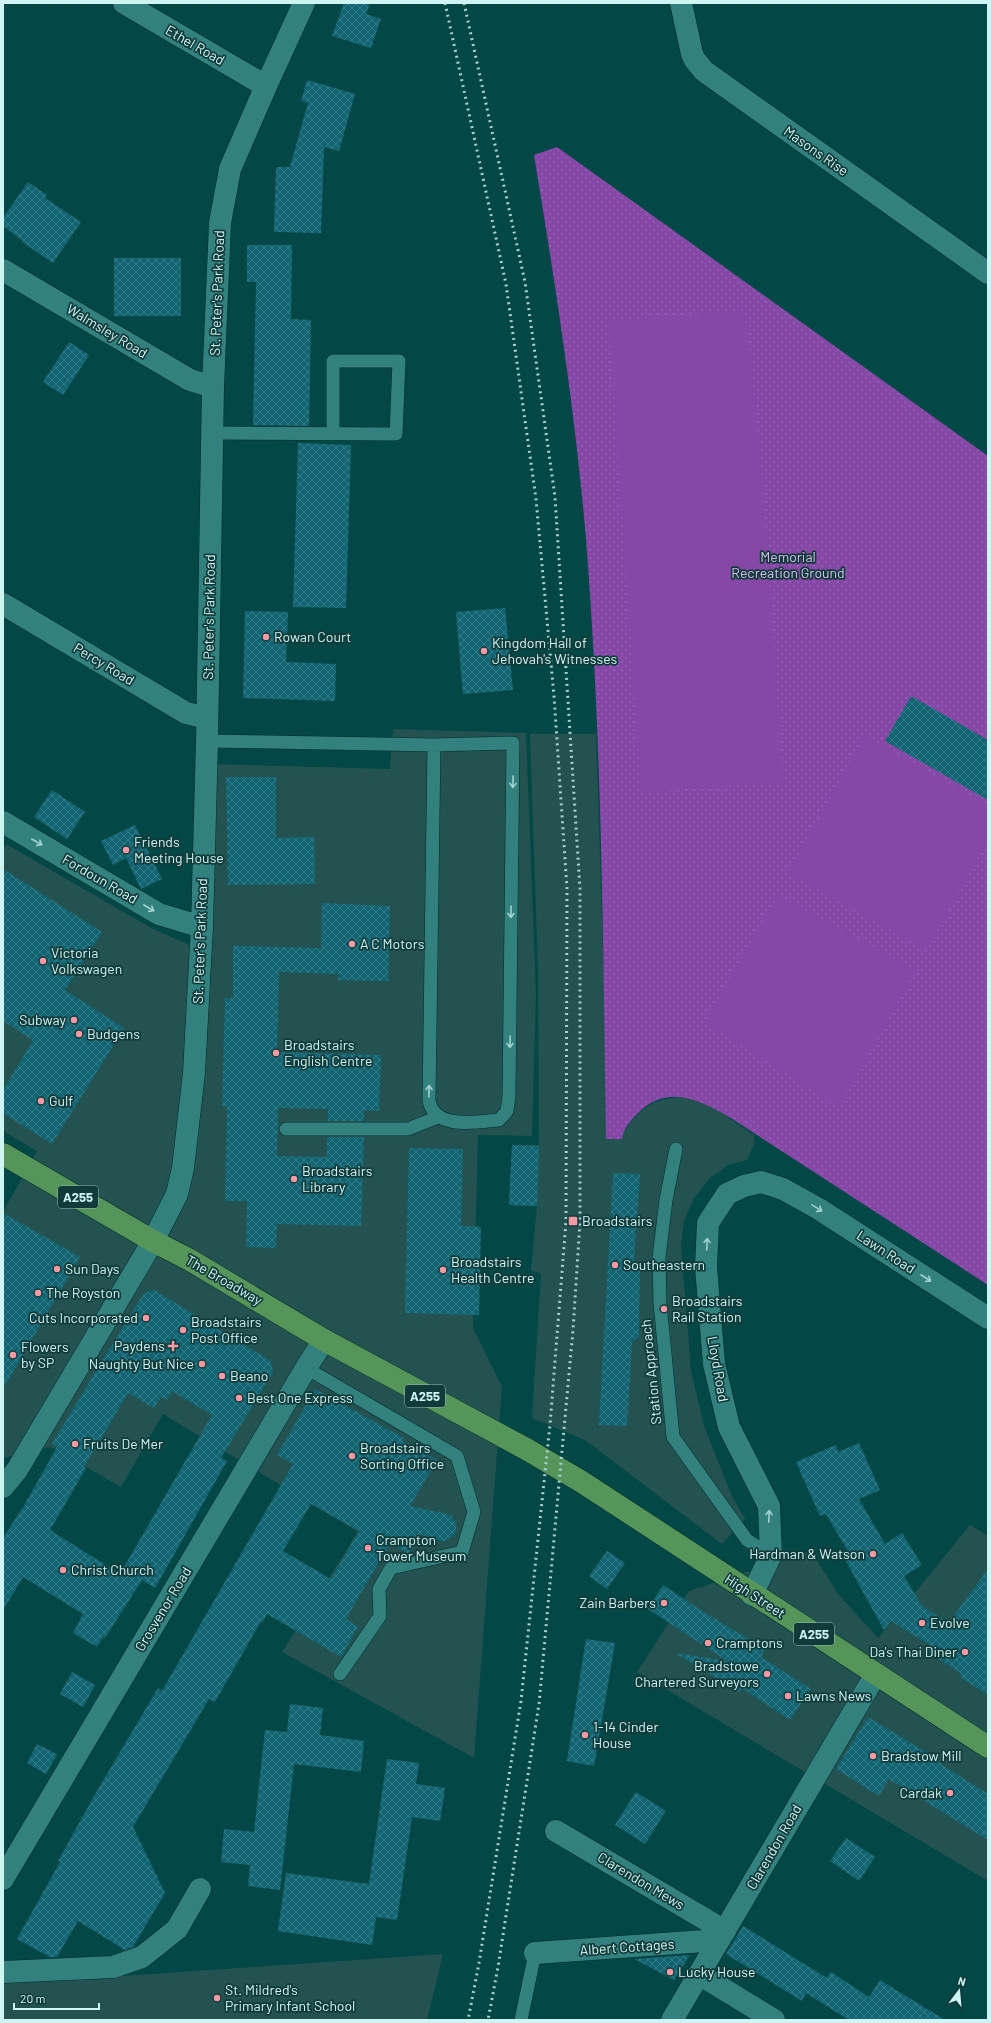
<svg xmlns="http://www.w3.org/2000/svg" width="991" height="2023" font-family="Barlow,sans-serif">
	<style>
		.built { fill: #235250 }
		.park { fill: url(#park-dots) }
		.pitch { fill: #8648a7 }
		.building { fill: url(#building-cross-hatch); fill-rule: evenodd }
		.lines { fill: none; stroke-linecap: round; stroke-linejoin: round }
		.lane-casing { stroke: #002b2a; stroke-width: 14 }
		.street-casing { stroke: #002b2a; stroke-width: 23 }
		.secondary-casing { stroke: #002b2a; stroke-width: 23 }
		.primary-casing { stroke: #002b2a; stroke-width: 23 }
		.lane { stroke: #33817f; stroke-width: 13 }
		.street { stroke: #33817f; stroke-width: 22 }
		.secondary { stroke: #33817f; stroke-width: 22 }
		.primary { stroke: #569559; stroke-width: 22 }
		.rail { stroke: #a7d2d0; stroke-width: 3; stroke-dasharray: 2 4; stroke-linecap: butt }
		.oneway { stroke: #a0d2d0 }
		.poi-dot { fill: #f49aa4; stroke: #113b3a; stroke-width: 1.5 }
		.labels { text-anchor: middle; stroke-width: 3.5; stroke-linejoin: round; paint-order: stroke }
		.shield { fill: #113b3a; stroke: #96bcbb; stroke-width: 1 }
		.shield-label { font-size: 13px; font-weight: bold; fill: #cff4f2 }
		.street-label { font-size: 14px; fill: #cff4f2; stroke: #113b3a }
		.park-label { font-size: 14px; fill: #dbbbee; stroke: #113b3a }
		.poi-label { font-size: 14px; fill: #cff4f2; stroke: #113b3a; text-anchor: start }
	</style>
	<defs>
		<pattern id="park-dots" width="8" height="8" patternUnits="userSpaceOnUse"><rect width="8" height="8" fill="#8648a7"/><path d="M2 2h.1M6 6h.1" fill="none" stroke="#9663b4" stroke-width="1.8" stroke-linecap="round"/></pattern>
		<pattern id="building-cross-hatch" width="8" height="8" patternUnits="userSpaceOnUse"><rect width="8" height="8" fill="#126473"/><path d="M0 0l8 8M0 8l8-8" fill="none" stroke="#337b87"/></pattern>
	</defs>
	<rect width="100%" height="100%" fill="#034846"/>
	<g class="built">
		<polygon points="393,729 526,733 536,994 532,1136 478,1135 473,1328 502,1387 474,1758 282,1652 358,1532 163,1414 121,1487 51,1447 3,1458 3,1212 37,1151 3,1131 3,849 6,844 153,929 208,953 212,764 390,769"/>
		<polygon points="530,734 596,734 604,980 606,1139 622,1139 623,1134 631,1121 642,1110 655,1102 670,1098 685,1097 709,1104 754,1135 754,1144 747,1160 728,1165 710,1178 694,1198 684,1221 681,1246 691,1371 704,1426 731,1494 745,1519 722,1544 585,1440 532,1418 541,1274 531,1270 537,1206 509,1205 512,1145 539,1145 538,972"/>
		<polygon points="970,1525 988,1536 988,1881 637,1672 689,1591 811,1551 838,1594 878,1638"/>
		<polygon points="443,1954 427,2020 3,2020 3,1977 123,1976"/>
	</g>
	<path class="park" d="M 557,147 L 988,456 L 988,1285 L 734,1120 C 704,1102 669,1082 638,1113 C 631,1120 623,1129 622,1139 L 606,1139 C 603,939 602,738 586,539 C 575,410 555,282 534,155 Z"/>
	<g class="pitch">
		<polygon points="745,310 762,471 783,782 641,792 609,321"/>
		<polygon points="865,736 988,805 988,840 927,950 788,873"/>
		<polygon points="778,895 916,970 839,1107 705,1022"/>
	</g>
	<g class="building">
		<polygon points="344,3 370,3 366,14 381,19 371,48 332,36"/>
		<polygon points="307,80 355,94 339,151 324,147 321,233 274,232 276,167 290,167 308,103 301,101"/>
		<polygon points="28,182 47,195 45,198 81,222 53,263 22,242 23,241 3,226 3,218"/>
		<polygon points="247,245 292,245 291,319 311,320 309,426 253,425 256,282 247,282"/>
		<rect x="114" y="258" width="67" height="58"/>
		<polygon points="69,342 89,355 63,395 43,382"/>
		<polygon points="298,443 351,445 346,608 293,607"/>
		<polygon points="505,608 513,690 463,694 456,612"/>
		<polygon points="245,611 288,612 286,662 336,664 335,701 243,698"/>
		<polygon points="911,696 988,740 988,800 885,741"/>
		<polygon points="226,777 276,777 276,838 314,837 315,884 228,885"/>
		<polygon points="52,790 85,812 67,839 34,817"/>
		<polygon points="135,825 162,879 141,889 126,858 113,865 101,841"/>
		<polygon points="3,869 102,932 65,990 124,1028 52,1144 3,1113 3,1090 33,1040 3,1021"/>
		<polygon points="322,903 390,906 388,981 338,980 338,974 279,972 277,1052 381,1055 379,1111 364,1110 364,1121 328,1121 328,1109 278,1108 277,1156 327,1157 327,1137 364,1137 361,1226 277,1224 276,1248 246,1247 247,1201 225,1201 227,1106 222,1106 225,998 233,998 233,946 321,948"/>
		<polygon points="512,1145 539,1146 537,1206 509,1205"/>
		<polygon points="409,1148 463,1149 461,1226 481,1227 479,1315 405,1313"/>
		<polygon points="613,1173 640,1174 634,1261 640,1268 639,1337 632,1342 627,1426 599,1425"/>
		<polygon points="3,1213 80,1257 3,1389"/>
		<path d="M 154,1290 L 271,1361 L 273,1372 L 221,1458 L 227,1461 L 155,1588 L 142,1580 L 105,1638 L 103,1637 L 97,1647 L 73,1633 L 83,1614 L 23,1577 L 3,1610 L 3,1538 L 25,1504 L 57,1447 L 52,1444 L 108,1351 L 144,1293 ZM 172,1391 L 212,1415 L 120,1574 L 50,1530 L 86,1468 L 84,1467 L 128,1393 L 154,1408 L 161,1397 L 167,1400 Z"/>
		<path d="M 315,1389 L 404,1438 L 402,1440 L 437,1460 L 410,1506 L 451,1515 L 456,1523 L 456,1532 L 453,1536 L 445,1541 L 440,1541 L 420,1534 L 409,1554 L 390,1543 L 346,1619 L 358,1627 L 341,1657 L 267,1614 L 263,1622 L 261,1621 L 215,1702 L 209,1699 L 133,1827 L 165,1893 L 133,1947 L 125,1950 L 78,1921 L 57,1957 L 50,1957 L 17,1939 L 60,1862 L 58,1861 L 94,1796 L 158,1688 L 162,1691 L 293,1464 L 277,1455 ZM 311,1504 L 359,1531 L 331,1579 L 283,1551 Z"/>
		<polygon points="859,1443 880,1490 859,1499 885,1544 902,1533 922,1565 904,1576 922,1606 947,1622 948,1619 950,1621 988,1569 988,1695 960,1677 962,1674 926,1651 930,1645 891,1621 884,1630 843,1556 849,1553 826,1514 820,1516 796,1462 836,1445 838,1452"/>
		<polygon points="607,1551 625,1563 607,1589 589,1576"/>
		<polygon points="663,1585 702,1611 765,1649 761,1657 811,1689 790,1720 742,1688 740,1692 675,1653 727,1661 648,1609"/>
		<polygon points="586,1639 615,1643 594,1766 567,1761"/>
		<polygon points="72,1672 95,1685 83,1707 60,1694"/>
		<polygon points="290,1704 323,1708 320,1735 364,1741 361,1772 294,1764 280,1890 248,1886 250,1865 221,1862 224,1829 254,1832 265,1730 287,1732"/>
		<polygon points="868,1717 934,1757 933,1759 988,1794 988,1840 889,1779 879,1796 836,1769"/>
		<polygon points="37,1744 57,1754 46,1774 27,1763"/>
		<polygon points="387,1759 419,1763 416,1784 445,1788 440,1821 412,1817 397,1920 376,1917 372,1945 278,1931 286,1873 369,1884"/>
		<polygon points="636,1792 666,1811 645,1844 615,1825"/>
		<polygon points="846,1838 875,1857 859,1881 830,1861"/>
		<polygon points="743,1926 827,1978 831,1972 869,1997 880,1980 945,2020 849,2020 806,1993 802,2001 726,1954"/>
		<polygon points="690,1955 674,1980 634,1959"/>
	</g>
	<g class="lines">
		<defs>
			<g id="lane">
				<polyline points="212,433 396,434 399,361 333,361 333,432"/>
				<path d="M 207,741 L 434,745 L 513,743 L 509,1096 L 507,1111 L 499,1120 C 476,1122 435,1130 429,1101 L 434,745"/>
				<polyline points="286,1129 408,1129 438,1117"/>
				<polyline points="676,1149 666,1200 659,1257 660,1303 673,1437 747,1540 771,1555"/>
				<polyline points="306,1368 457,1456 474,1512 462,1552 391,1568 379,1589 380,1616 340,1674"/>
				<polyline points="521,2020 535,1953"/>
			</g>
			<g id="street">
				<polyline points="124,3 266,86"/>
				<polyline points="681,3 692,54 695,60 704,71 988,273"/>
				<polyline points="3,270 190,380 213,387"/>
				<polyline points="3,604 186,713 207,718"/>
				<polyline points="3,822 159,914 202,927"/>
				<polyline points="3,1487 17,1470 153,1241"/>
				<polyline points="752,1595 771,1555 769,1506 729,1427 714,1364 706,1267 708,1223 727,1194 744,1186 761,1182 783,1189 819,1209 988,1318"/>
				<polyline points="556,1831 725,1931"/>
				<polyline points="3,1879 306,1368 324,1340"/>
				<polyline points="535,1953 719,1940"/>
				<polyline points="3,1972 113,1967 142,1957 177,1929 200,1889"/>
				<polyline points="699,1974 774,2020"/>
				<polyline points="672,2020 876,1674"/>
			</g>
			<polyline id="secondary" points="153,1241 177,1194 183,1168 194,1073 202,927 207,741 213,387 220,223 230,169 266,86 304,3"/>
			<polyline id="primary" points="3,1154 153,1241 190,1260 324,1340 528,1450 582,1482 988,1747"/>
		</defs>
		<use href="#lane" class="lane-casing"/>
		<use href="#street" class="street-casing"/>
		<use href="#secondary" class="secondary-casing"/>
		<use href="#primary" class="primary-casing"/>
		<use href="#lane" class="lane"/>
		<use href="#street" class="street"/>
		<use href="#secondary" class="secondary"/>
		<use href="#primary" class="primary"/>
		<g class="rail">
			<polyline points="445,3 506,284 536,499 554,696 567,889 566,1221 550,1425 521,1701 479,1963 468,2020"/>
			<polyline points="464,3 525,282 555,497 580,889 580,1222 573,1330 539,1704 498,1967 488,2020"/>
		</g>
	</g>
	<defs><path id="oneway-shaft" d="M-6 0H5M1.5-3L5.5 0L1.5 3" fill="none" stroke-width="1.6" stroke-linecap="round" stroke-linejoin="round"/></defs>
	<g class="oneway">
		<use href="#oneway-shaft" transform="translate(513 782) rotate(91)"/>
		<use href="#oneway-shaft" transform="translate(37 842) rotate(30)"/>
		<use href="#oneway-shaft" transform="translate(149 908) rotate(30)"/>
		<use href="#oneway-shaft" transform="translate(511 912) rotate(91)"/>
		<use href="#oneway-shaft" transform="translate(510 1042) rotate(91)"/>
		<use href="#oneway-shaft" transform="translate(429 1091) rotate(-89)"/>
		<use href="#oneway-shaft" transform="translate(817 1208) rotate(31)"/>
		<use href="#oneway-shaft" transform="translate(707 1244) rotate(-87)"/>
		<use href="#oneway-shaft" transform="translate(926 1278) rotate(33)"/>
		<use href="#oneway-shaft" transform="translate(769 1516) rotate(-88)"/>
	</g>
	<g class="poi-dot">
		<circle cx="266" cy="637" r="4"/>
		<circle cx="484" cy="651" r="4"/>
		<circle cx="126" cy="850" r="4"/>
		<circle cx="352" cy="944" r="4"/>
		<circle cx="43" cy="961" r="4"/>
		<circle cx="74" cy="1020" r="4"/>
		<circle cx="79" cy="1034" r="4"/>
		<circle cx="276" cy="1053" r="4"/>
		<circle cx="41" cy="1101" r="4"/>
		<circle cx="294" cy="1179" r="4"/>
		<rect x="568" y="1216" width="10" height="10" rx="2"/>
		<circle cx="615" cy="1265" r="4"/>
		<circle cx="57" cy="1269" r="4"/>
		<circle cx="443" cy="1270" r="4"/>
		<circle cx="38" cy="1293" r="4"/>
		<circle cx="664" cy="1309" r="4"/>
		<circle cx="146" cy="1318" r="4"/>
		<circle cx="183" cy="1330" r="4"/>
		<path d="M171 1340h4v4h4v4h-4v4h-4v-4h-4v-4h4z"/>
		<circle cx="13" cy="1355" r="4"/>
		<circle cx="202" cy="1364" r="4"/>
		<circle cx="222" cy="1376" r="4"/>
		<circle cx="239" cy="1398" r="4"/>
		<circle cx="75" cy="1444" r="4"/>
		<circle cx="352" cy="1456" r="4"/>
		<circle cx="368" cy="1548" r="4"/>
		<circle cx="873" cy="1554" r="4"/>
		<circle cx="63" cy="1570" r="4"/>
		<circle cx="664" cy="1603" r="4"/>
		<circle cx="922" cy="1623" r="4"/>
		<circle cx="708" cy="1643" r="4"/>
		<circle cx="965" cy="1652" r="4"/>
		<circle cx="767" cy="1674" r="4"/>
		<circle cx="788" cy="1696" r="4"/>
		<circle cx="585" cy="1735" r="4"/>
		<circle cx="873" cy="1756" r="4"/>
		<circle cx="950" cy="1793" r="4"/>
		<circle cx="670" cy="1972" r="4"/>
		<circle cx="217" cy="1998" r="4"/>
	</g>
	<g class="labels">
		<g class="shield">
			<rect x="58" y="1186" width="40" height="22" rx="3"/>
			<rect x="405" y="1385" width="40" height="22" rx="3"/>
			<rect x="794" y="1623" width="40" height="22" rx="3"/>
		</g>
		<g class="shield-label">
			<text x="78" y="1202">A255</text>
			<text x="425" y="1401">A255</text>
			<text x="814" y="1639">A255</text>
		</g>
		<g class="street-label">
			<text transform="translate(195 45) rotate(30)" y="5">Ethel Road</text>
			<text transform="translate(816 151) rotate(35)" y="5">Masons Rise</text>
			<text transform="translate(217 293) rotate(-88)" y="5">St. Peter's Park Road</text>
			<text transform="translate(107 331) rotate(31)" y="5">Walmsley Road</text>
			<text transform="translate(209 617) rotate(-89)" y="5">St. Peter's Park Road</text>
			<text transform="translate(104 664) rotate(31)" y="5">Percy Road</text>
			<text transform="translate(100 879) rotate(30)" y="5">Fordoun Road</text>
			<text transform="translate(200 941) rotate(-88)" y="5">St. Peter's Park Road</text>
			<text transform="translate(886 1252) rotate(33)" y="5">Lawn Road</text>
			<text transform="translate(224 1280) rotate(30)" y="5">The Broadway</text>
			<text transform="translate(718 1369) rotate(80)" y="5">Lloyd Road</text>
			<text transform="translate(651 1372) rotate(-96)" y="5">Station Approach</text>
			<text transform="translate(755 1596) rotate(33)" y="5">High Street</text>
			<text transform="translate(163 1609) rotate(-59)" y="5">Grosvenor Road</text>
			<text transform="translate(774 1847) rotate(-60)" y="5">Clarendon Road</text>
			<text transform="translate(641 1881) rotate(31)" y="5">Clarendon Mews</text>
			<text transform="translate(627 1947) rotate(-4)" y="5">Albert Cottages</text>
		</g>
		<g class="park-label">
			<text x="788" y="562">Memorial<tspan x="788" dy="16">Recreation Ground</tspan></text>
		</g>
		<g class="poi-label">
			<text x="274" y="642">Rowan Court</text>
			<text x="492" y="648">Kingdom Hall of<tspan x="492" dy="16">Jehovah's Witnesses</tspan></text>
			<text x="134" y="847">Friends<tspan x="134" dy="16">Meeting House</tspan></text>
			<text x="360" y="949">A C Motors</text>
			<text x="51" y="958">Victoria<tspan x="51" dy="16">Volkswagen</tspan></text>
			<text x="66" y="1025" text-anchor="end">Subway</text>
			<text x="87" y="1039">Budgens</text>
			<text x="284" y="1050">Broadstairs<tspan x="284" dy="16">English Centre</tspan></text>
			<text x="49" y="1106">Gulf</text>
			<text x="302" y="1176">Broadstairs<tspan x="302" dy="16">Library</tspan></text>
			<text x="582" y="1226">Broadstairs</text>
			<text x="451" y="1267">Broadstairs<tspan x="451" dy="16">Health Centre</tspan></text>
			<text x="623" y="1270">Southeastern</text>
			<text x="65" y="1274">Sun Days</text>
			<text x="46" y="1298">The Royston</text>
			<text x="672" y="1306">Broadstairs<tspan x="672" dy="16">Rail Station</tspan></text>
			<text x="138" y="1323" text-anchor="end">Cuts Incorporated</text>
			<text x="191" y="1327">Broadstairs<tspan x="191" dy="16">Post Office</tspan></text>
			<text x="165" y="1351" text-anchor="end">Paydens</text>
			<text x="21" y="1352">Flowers<tspan x="21" dy="16">by SP</tspan></text>
			<text x="194" y="1369" text-anchor="end">Naughty But Nice</text>
			<text x="230" y="1381">Beano</text>
			<text x="247" y="1403">Best One Express</text>
			<text x="83" y="1449">Fruits De Mer</text>
			<text x="360" y="1453">Broadstairs<tspan x="360" dy="16">Sorting Office</tspan></text>
			<text x="376" y="1545">Crampton<tspan x="376" dy="16">Tower Museum</tspan></text>
			<text x="865" y="1559" text-anchor="end">Hardman &amp; Watson</text>
			<text x="71" y="1575">Christ Church</text>
			<text x="656" y="1608" text-anchor="end">Zain Barbers</text>
			<text x="930" y="1628">Evolve</text>
			<text x="716" y="1648">Cramptons</text>
			<text x="957" y="1657" text-anchor="end">Da's Thai Diner</text>
			<text x="759" y="1671" text-anchor="end">Bradstowe<tspan x="759" dy="16">Chartered Surveyors</tspan></text>
			<text x="796" y="1701">Lawns News</text>
			<text x="593" y="1732">1-14 Cinder<tspan x="593" dy="16">House</tspan></text>
			<text x="881" y="1761">Bradstow Mill</text>
			<text x="942" y="1798" text-anchor="end">Cardak</text>
			<text x="678" y="1977">Lucky House</text>
			<text x="225" y="1995">St. Mildred's<tspan x="225" dy="16">Primary Infant School</tspan></text>
		</g>
	</g>
	<rect width="991" height="2023" fill="none" stroke="#cff4f2" stroke-width="8"/>
	<g transform="translate(959 1991) rotate(16)" stroke="#113b3a" stroke-width="3" paint-order="stroke">
	<path d="M0-3L7 15L0 10L-7 15Z" fill="#cff4f2"/>
	<text y="-6" font-size="11" font-weight="bold" text-anchor="middle" fill="#cff4f2">N</text>
	</g>
	<path d="M14 2003v6h85v-6" fill="none" stroke="#cff4f2" stroke-width="2"/>
	<text x="20" y="2003" font-size="12" fill="#cff4f2" stroke="#113b3a" stroke-width="3" paint-order="stroke">20 m</text>
</svg>
